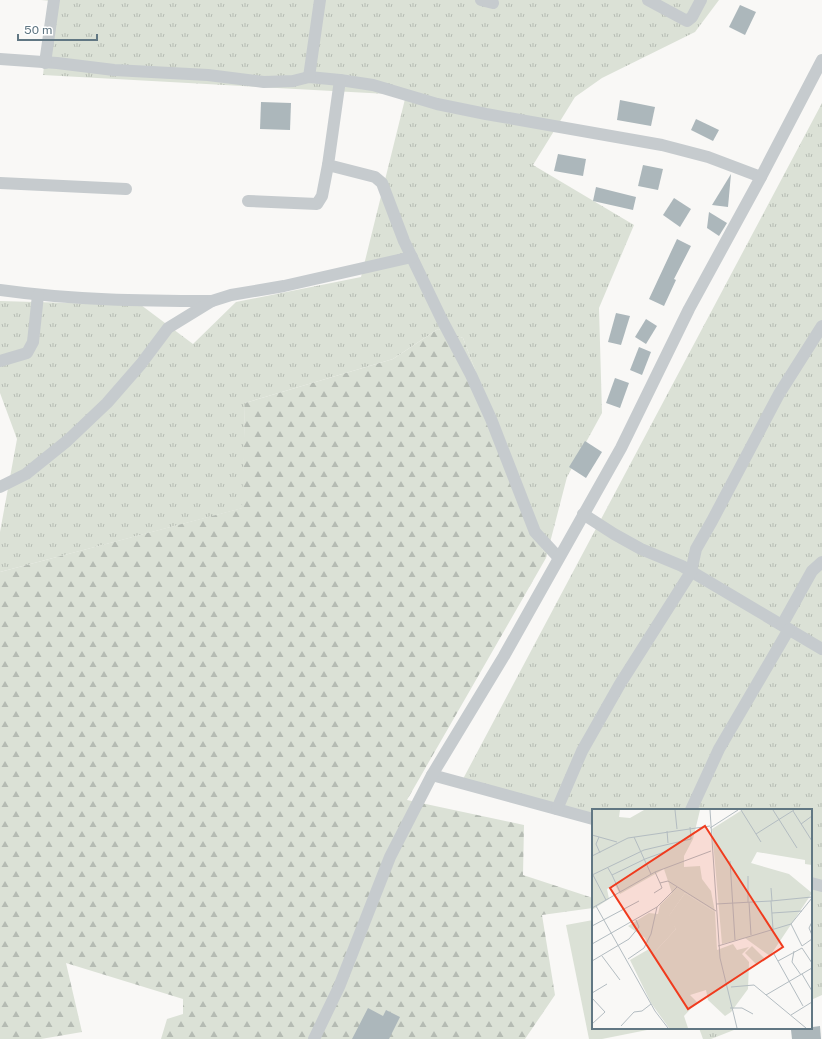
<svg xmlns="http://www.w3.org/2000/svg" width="822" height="1039" font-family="'Public Sans',sans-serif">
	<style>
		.grass { fill: url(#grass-tufts) }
		.forest { fill: url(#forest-firs) }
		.pitch { fill: #dbe1d6 }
		.building { fill: #acb7bb }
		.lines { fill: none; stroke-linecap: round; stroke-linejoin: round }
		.street { stroke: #c6cbce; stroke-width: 12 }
		.inset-road { fill: none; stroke: #b3bcc1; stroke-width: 1 }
		.view { fill: #f03b1e; fill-opacity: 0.15; stroke: #f03b1e; stroke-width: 2 }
		.inset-edge { fill: none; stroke: #617783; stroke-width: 2 }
	</style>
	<defs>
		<pattern id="grass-tufts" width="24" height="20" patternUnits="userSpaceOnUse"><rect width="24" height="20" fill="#dbe1d6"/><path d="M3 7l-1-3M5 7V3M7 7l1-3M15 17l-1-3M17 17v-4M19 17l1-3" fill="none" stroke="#b5bbb3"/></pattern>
		<pattern id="forest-firs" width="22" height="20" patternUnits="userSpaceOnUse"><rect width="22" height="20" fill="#dbe1d6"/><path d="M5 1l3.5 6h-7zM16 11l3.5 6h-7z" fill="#b5bbb3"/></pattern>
	</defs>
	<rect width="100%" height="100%" fill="#f9f8f6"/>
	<g class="grass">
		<polygon points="41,0 719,0 695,32 602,78 575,97 533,165 634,225 599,308 602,413 567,477 546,558 463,338 438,329 393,359 245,403 243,508 0,572 0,532 17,439 0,393 0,301 141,305 193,344 236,302 361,277 406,95 43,75 51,1"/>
		<polygon points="822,103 822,995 811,1000 811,810 593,810 593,825 463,779"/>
		<polygon points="699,1028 739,1028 711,1039 703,1039"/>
	</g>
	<polygon class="forest" points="438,329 463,338 546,558 407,800 524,825 523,875 593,898 593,908 542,915 555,995 525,1039 161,1039 167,1019 183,1014 183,999 66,963 82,1032 41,1039 0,1039 0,572 242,508 245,403 393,359"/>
	<polygon class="pitch" points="593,920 593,1028 657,1028 602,1039 589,1039 566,925"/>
	<g class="building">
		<polygon points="740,5 756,12 745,35 729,27"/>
		<polygon points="620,100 655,107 651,126 617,120"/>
		<polygon points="261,102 291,103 290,130 260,129"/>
		<polygon points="696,119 719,130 713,141 691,130"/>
		<polygon points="558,154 586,159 583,176 554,171"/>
		<polygon points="643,165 663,169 658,190 638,186"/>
		<polygon points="731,174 728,207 712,205"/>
		<polygon points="596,187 636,197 633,210 593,201"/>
		<polygon points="674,198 691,209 680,227 663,215"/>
		<polygon points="709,212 727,223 719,236 707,228"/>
		<polygon points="677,239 691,246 674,279 676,280 664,306 649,299"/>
		<polygon points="616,313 630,316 621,345 608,342"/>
		<polygon points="646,319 657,326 646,344 635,337"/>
		<polygon points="639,347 651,352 642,375 630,370"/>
		<polygon points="615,378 629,383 620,408 606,403"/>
		<polygon points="585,441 602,452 586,478 569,467"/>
		<polygon points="368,1008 383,1016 386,1010 400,1017 389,1039 352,1039"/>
		<polygon points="820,1026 821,1039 792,1039 791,1030"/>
	</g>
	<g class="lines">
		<g class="street">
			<polyline points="481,0 493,3"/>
			<polyline points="648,0 687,21 692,17 701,0"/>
			<polyline points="0,59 57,63 114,70 208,75 264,82 293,81 309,77 340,80 373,85 437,104 486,114 662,145 708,157 761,177"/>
			<polyline points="45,63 54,0"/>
			<polyline points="309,77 320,0"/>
			<polyline points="340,80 328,165 375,177 382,183 404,241 442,320 471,375 491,419 535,532 558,557"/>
			<polyline points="0,183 126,189"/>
			<polyline points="248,201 317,204 322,196 328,165"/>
			<path d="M 0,290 C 71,300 141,301 212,301"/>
			<polyline points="0,361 27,353 33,342 38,295"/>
			<polyline points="0,487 26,474 67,441 107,403 141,364 168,328 212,301 231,295 284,286 412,257"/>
			<polyline points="583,514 614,534 641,549 682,566 822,649"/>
			<polyline points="782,625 812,571 822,562"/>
			<polyline points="432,775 593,819"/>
			<polyline points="557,809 582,751 620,684 691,572 696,549 712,521 779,394 822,326"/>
			<polyline points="691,810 719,749 789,629"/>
			<polyline points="811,883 822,886"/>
			<polyline points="314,1039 339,987 390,857 432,775 504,656 621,448 689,309 761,177 822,60"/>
		</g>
	</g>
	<g transform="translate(592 809)">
		<rect width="220" height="220" fill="#f9f8f6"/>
		<path d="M 0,1 L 28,1 L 27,8 L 38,9 L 52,1 L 108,1 L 101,30 L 92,47 L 92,58 L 108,57 L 110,70 L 119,82 L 123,103 L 93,84 L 77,107 L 84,120 L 60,146 L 53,129 L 36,117 L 57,104 L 66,105 L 68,96 L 80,84 L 72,60 L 28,85 L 23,76 L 15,80 L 17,90 L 0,101 ZM 150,1 L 220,1 L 220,56 L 213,55 L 213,51 L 165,43 L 159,54 L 197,65 L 220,84 L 178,147 L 153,129 L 130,135 L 120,20 Z" fill="#dbe1d6"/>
		<path d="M 93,84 L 123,103 L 125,141 L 141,135 L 145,141 L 157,138 L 150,145 L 157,153 L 156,180 L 139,203 L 133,207 L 116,191 L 114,181 L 98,186 L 105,193 L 92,207 L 96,219 L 77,219 L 59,194 L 38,151 L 57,140 L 60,146 L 84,120 L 76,108 Z" fill="#dbe1d6"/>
		<path d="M 160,137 L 172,149 L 165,156 L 153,144 Z" fill="#dbe1d6"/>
		<path class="inset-road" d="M 83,1 L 85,20M 118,1 L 128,149 L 145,219M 149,1 L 169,33M 181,1 L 205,39M 201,2 L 220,32M 209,15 L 220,7M 118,19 L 146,1M 75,22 L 76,34M 164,25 L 202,1M 0,26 L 25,33M 7,28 L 4,35 L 8,44M 42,28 L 59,65M 0,47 L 36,29 L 118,17M 138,52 L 143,131M 16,59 L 20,66 L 53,50 L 75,42M 63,63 L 68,74 L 76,72 L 124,102M 0,66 L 52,41 L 99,30 L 98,18M 1,66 L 14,91M 20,66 L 28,83M 179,79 L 180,92M 62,84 L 70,79 L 68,74M 179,92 L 220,88M 156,93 L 156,67M 157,93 L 159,126M 124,95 L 179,92 L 181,120M 4,97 L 63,202 L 76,219M 0,99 L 63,63 L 119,42M 180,104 L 210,102M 220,113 L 217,119 L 220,126M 0,117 L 47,92M 0,135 L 65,98M 126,137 L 199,115M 210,137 L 199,115 L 220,89M 210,137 L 220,130M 210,139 L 220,154M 202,142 L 200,153 L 209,166M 182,145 L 211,197M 10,147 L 28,171M 36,150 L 52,139 L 59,125 L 65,98 L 85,78M 0,152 L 37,130 L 47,118 L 44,111M 186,152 L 210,139M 210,165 L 220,182M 139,178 L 162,176 L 214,219M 0,184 L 15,175M 174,186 L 220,159M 0,189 L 13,203 L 0,215M 138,199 L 150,199 L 161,205M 199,206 L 220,193M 29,217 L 42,203 L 50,202 L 59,195"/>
		<path class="view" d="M 113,17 L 191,138 L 96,200 L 18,79 Z"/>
		<rect width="220" height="220" class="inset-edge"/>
	</g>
	<path d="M18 34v6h79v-6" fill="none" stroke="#617783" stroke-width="2"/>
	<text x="24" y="34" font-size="12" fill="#617783" stroke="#ffffff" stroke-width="3" paint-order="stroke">50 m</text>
</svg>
